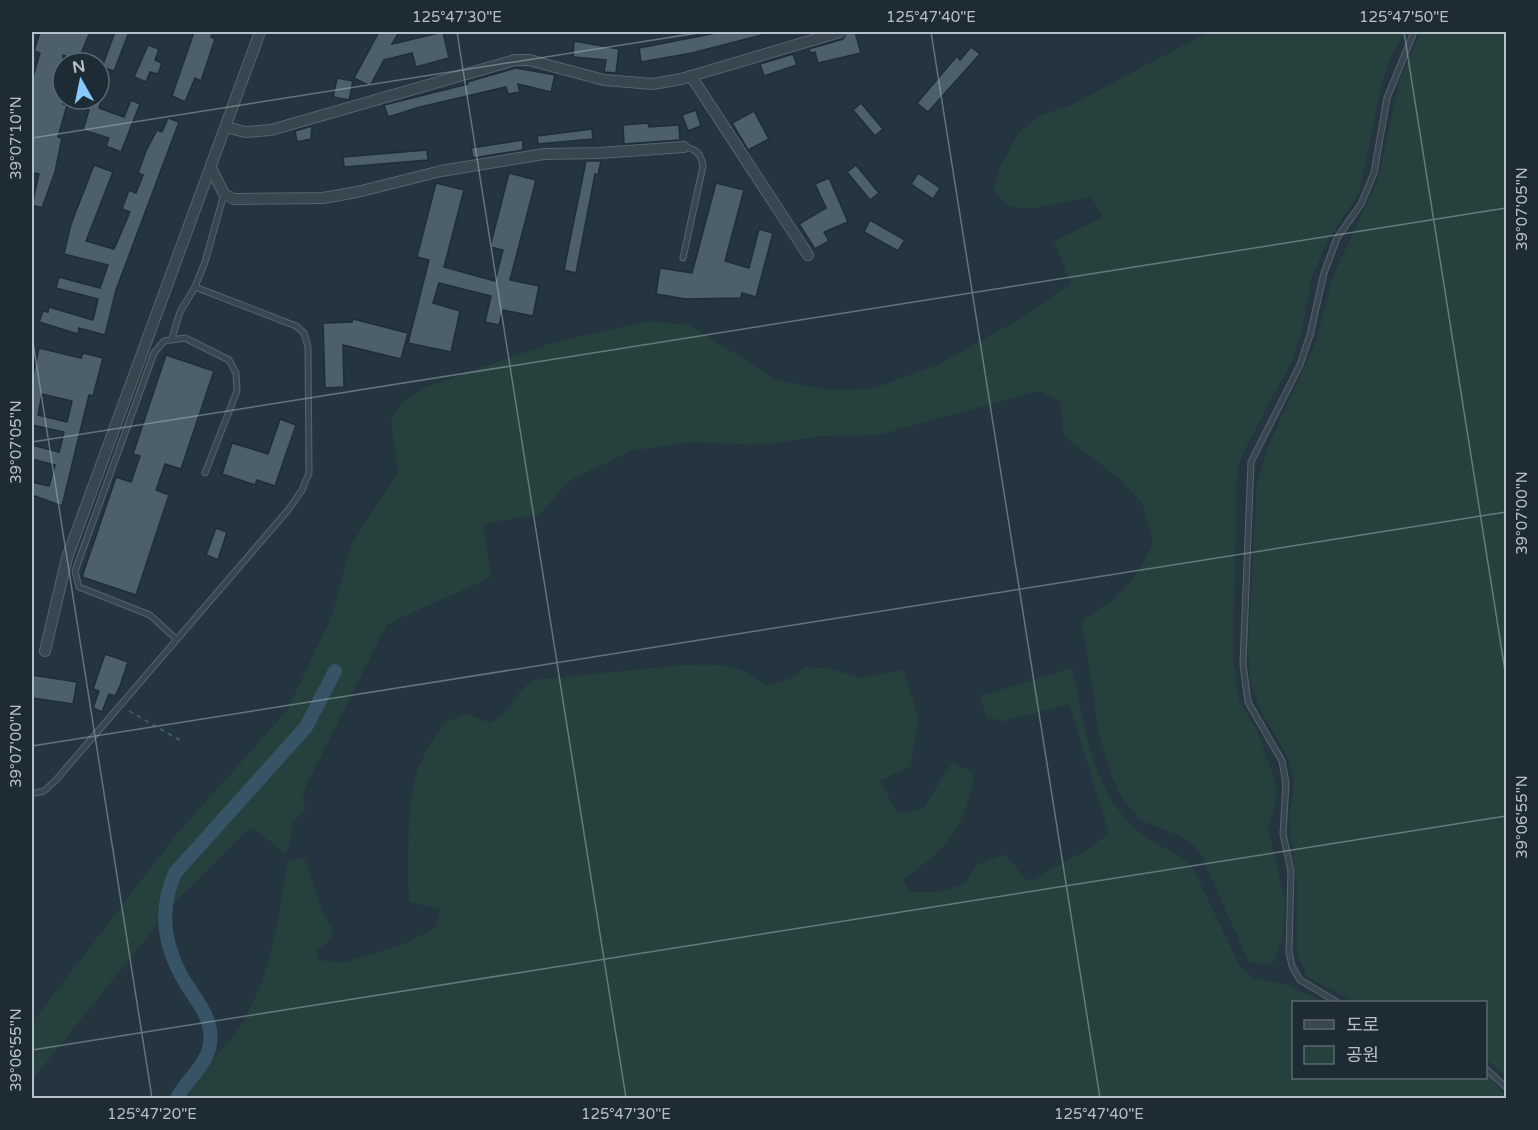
<svg xmlns="http://www.w3.org/2000/svg" width="1538" height="1130" font-family="'Varela Round','Noto Sans KR',sans-serif">
	<style>
		.green { fill: #26403e }
		.lines { fill: none; stroke-linecap: round; stroke-linejoin: round }
		.canal { stroke: #375467; stroke-width: 14 }
		.building { fill: #4c5f6a; stroke: #1f2d36; stroke-width: 1.5; fill-rule: evenodd }
		.lane-casing { stroke: #56636d; stroke-width: 7 }
		.street-casing { stroke: #56636d; stroke-width: 12 }
		.path { stroke: #445c5a; stroke-width: 2; stroke-dasharray: 4.5 4.5; stroke-linecap: butt }
		.lane { stroke: #38464f; stroke-width: 5 }
		.street { stroke: #38464f; stroke-width: 10 }
		.ticks { fill: none; stroke: #b4c0ca; stroke-width: 1.5; stroke-opacity: 0.45 }
		.neatline { fill: none; stroke: #b4c0ca; stroke-width: 2 }
		.ticks-label { font-size: 15px; text-anchor: middle; fill: #b4c0ca }
	</style>
	<rect width="100%" height="100%" fill="#24353f"/>
	<g class="green">
		<path d="M 1209,32 L 1405,32 L 1389,61 L 1380,92 L 1359,193 L 1327,242 L 1312,276 L 1302,330 L 1291,363 L 1244,451 L 1237,469 L 1233,656 L 1239,701 L 1258,732 L 1277,787 L 1275,806 L 1268,828 L 1285,901 L 1283,937 L 1274,961 L 1263,965 L 1249,962 L 1201,855 L 1194,846 L 1180,836 L 1140,820 L 1122,798 L 1112,777 L 1099,734 L 1082,620 C 1121,597 1134,584 1153,542 L 1142,503 L 1121,480 L 1064,436 L 1060,401 L 1039,391 L 878,435 L 821,436 L 763,445 L 690,442 L 630,451 L 570,480 L 540,514 L 483,524 L 491,577 L 387,624 L 303,792 L 305,810 L 292,823 L 291,841 L 286,854 L 251,827 L 175,902 L 32,1080 L 32,1023 L 176,835 L 286,712 L 332,616 L 351,545 L 398,472 L 391,421 L 401,404 L 426,387 L 552,343 L 648,321 L 690,325 L 776,380 L 828,390 L 872,389 L 937,365 L 1020,319 L 1071,284 L 1054,241 L 1103,217 L 1091,197 L 1034,208 L 1010,207 L 994,192 L 998,171 L 1019,132 L 1042,115 L 1071,105 Z"/>
		<polygon points="1421,32 1506,32 1506,1077 1486,1059 1486,1002 1356,1002 1307,977 1297,952 1297,887 1289,818 1294,782 1289,760 1261,711 1251,685 1248,649 1257,482 1270,442 1316,342 1332,279 1378,179 1400,78"/>
		<path d="M 682,665 C 721,665 735,661 767,686 L 794,677 L 805,667 L 828,668 L 860,678 L 904,670 L 918,717 L 911,766 L 879,781 L 899,814 L 923,809 L 952,763 L 974,773 C 968,824 945,852 903,879 L 910,892 L 939,892 L 965,884 L 976,866 L 1005,854 L 1028,882 L 1088,849 L 1109,833 L 1069,704 L 1003,721 L 987,717 L 980,696 L 1072,668 C 1085,723 1091,790 1136,829 C 1153,845 1177,850 1193,868 L 1240,967 L 1253,978 L 1288,985 L 1325,1002 L 1294,1002 L 1294,1078 L 1486,1078 L 1486,1075 L 1491,1077 L 1506,1098 L 187,1098 C 197,1066 224,1054 241,1025 C 271,976 279,917 287,862 L 303,857 C 315,880 315,906 333,927 L 331,939 L 316,951 L 319,960 L 342,963 L 405,944 L 435,928 L 440,909 L 410,902 C 405,880 409,792 417,771 C 424,754 434,737 445,722 L 467,714 L 490,723 C 518,710 510,692 536,680 Z"/>
	</g>
	<g class="lines">
		<path class="canal" d="M 177,1098 C 186,1081 204,1067 209,1049 C 216,1022 198,1003 185,982 C 164,947 158,911 175,873 L 306,727 L 335,671"/>
	</g>
	<g class="building">
		<polygon points="40,32 90,32 78,61 63,55 63,104 67,105 58,137 62,138 55,172 42,208 32,205 39,174 32,173 32,80 40,53 34,51"/>
		<polygon points="115,32 129,32 114,71 102,67"/>
		<polygon points="194,32 213,32 211,37 215,39 201,81 195,78 185,102 172,96"/>
		<polygon points="379,32 399,32 392,44 443,32 449,58 416,67 412,53 384,60 370,86 354,78"/>
		<polygon points="721,32 762,32 762,35 692,53 641,62 639,48"/>
		<polygon points="847,32 855,32 861,53 818,63 815,52 810,53 809,49 843,39"/>
		<polygon points="574,41 619,49 616,73 604,72 606,60 573,57"/>
		<polygon points="148,45 159,49 155,60 162,63 158,74 150,72 146,82 134,77"/>
		<polygon points="971,47 980,54 928,112 917,103 957,56 960,60"/>
		<polygon points="793,54 797,65 764,76 760,64"/>
		<polygon points="516,68 555,75 551,92 518,84 520,92 508,94 506,87 420,107 388,117 384,105 468,84 467,82"/>
		<polygon points="337,78 353,81 349,100 333,97"/>
		<polygon points="89,99 102,99 99,108 124,117 131,100 140,104 121,152 106,146 109,138 83,130 89,110 85,109"/>
		<polygon points="861,103 883,129 875,136 853,110"/>
		<polygon points="696,110 701,126 688,131 682,115"/>
		<polygon points="754,111 769,139 748,150 732,123"/>
		<polygon points="168,118 179,122 116,290 105,335 79,328 78,334 39,322 43,311 48,312 49,307 93,320 98,299 56,288 59,277 100,288 108,265 64,254 71,224 94,165 113,172 86,241 114,249 130,212 122,209 129,190 136,193 143,175 138,173 146,151 157,130 162,132"/>
		<polygon points="648,123 649,127 679,125 680,140 624,144 623,125"/>
		<polygon points="312,126 311,139 297,142 295,131"/>
		<polygon points="592,129 593,139 538,144 537,136"/>
		<polygon points="523,140 523,150 473,158 471,148"/>
		<polygon points="427,150 428,160 344,167 343,157"/>
		<polygon points="586,161 601,161 598,175 595,174 576,273 564,270"/>
		<polygon points="856,165 879,193 870,200 847,172"/>
		<polygon points="509,173 536,180 510,280 539,286 533,316 503,310 499,325 485,322 491,296 439,283 433,303 460,311 451,352 408,343 429,260 417,257 436,183 464,190 444,267 495,281 503,250 490,247"/>
		<polygon points="918,173 940,188 933,199 911,184"/>
		<polygon points="829,178 848,222 824,232 829,241 815,249 799,224 826,208 815,184"/>
		<polygon points="716,183 744,190 725,261 749,268 759,229 773,233 756,297 742,293 741,298 686,299 656,294 660,268 692,273"/>
		<polygon points="870,220 905,240 898,251 864,232"/>
		<polygon points="353,319 408,333 401,359 343,345 344,387 325,388 323,323 352,322"/>
		<path d="M 39,348 L 81,358 L 83,353 L 103,358 L 93,396 L 89,395 L 62,506 L 32,495 L 32,482 L 49,486 L 55,465 L 32,459 L 32,445 L 59,452 L 64,432 L 32,425 L 32,380 ZM 42,394 L 72,401 L 67,422 L 38,415 Z"/>
		<polygon points="166,355 214,371 181,469 165,464 156,490 169,495 136,595 82,577 116,477 131,482 140,456 133,454"/>
		<polygon points="280,419 296,425 275,486 257,480 255,485 222,474 232,443 268,454"/>
		<polygon points="216,528 227,532 218,560 206,555"/>
		<polygon points="105,654 128,662 120,686 115,696 109,694 102,712 93,708 99,691 93,689"/>
		<polygon points="32,675 77,682 73,704 32,698"/>
	</g>
	<g class="lines">
		<defs>
			<g id="lane">
				<path d="M 683,258 L 703,166 C 701,154 697,149 684,147"/>
				<polyline points="172,338 180,312 195,287 205,262 224,194"/>
				<polyline points="175,638 150,615 79,587 75,571 154,353 164,341 185,338 229,360 236,373 237,391 205,473"/>
				<polyline points="35,793 44,791 56,780 289,509 302,490 309,473 308,347 304,333 296,326 195,287"/>
				<polyline points="1337,1002 1300,980 1292,966 1289,952 1291,871 1283,834 1286,783 1282,761 1248,702 1243,664 1251,462 1300,365 1310,335 1324,273 1337,238 1361,204 1374,173 1387,98 1414,32"/>
				<polyline points="1486,1069 1506,1087"/>
			</g>
			<g id="street">
				<polyline points="691,76 808,255"/>
				<polyline points="226,127 245,132 271,130 515,60 529,60 604,80 653,84 681,79 840,32"/>
				<polyline points="211,168 224,194 234,199 323,198 357,192 441,171 544,154 600,153 684,147"/>
				<polyline points="45,651 67,558 260,32"/>
			</g>
		</defs>
		<use href="#lane" class="lane-casing"/>
		<use href="#street" class="street-casing"/>
		<polyline class="path" points="129,711 181,741"/>
		<use href="#lane" class="lane"/>
		<use href="#street" class="street"/>
	</g>
	<path class="ticks" d="M 457,32 L 626,1098M 931,32 L 1100,1098M 1404,32 L 1506,677M 32,138 L 704,32M 32,336 L 152,1098M 32,442 L 1506,208M 32,746 L 1506,512M 32,1050 L 1506,816"/>
	<rect width="1538" height="1130" fill="none" stroke="#1d2b34" stroke-width="66"/>
	<rect x="1292" y="1001" width="195" height="78" fill="#1d2b34" stroke="#596770" stroke-width="1.5"/>
	<rect x="1304" y="1020" width="30" height="9" fill="#38464f" stroke="#596770" stroke-width="1.5"/>
	<text x="1346" y="1031" font-size="18" fill="#b4c0ca">도로</text>
	<rect x="1304" y="1046" width="30" height="18" fill="#26403e" stroke="#596770" stroke-width="1.5"/>
	<text x="1346" y="1061" font-size="18" fill="#b4c0ca">공원</text>
	<g transform="translate(81 81) rotate(351)"><circle r="28" fill="#1d2b34" stroke="#596770" stroke-width="1.5"/>
	<path d="M0-4.5L10 22L0 15L-10 22Z" fill="#88cafb"/>
	<text y="-9" font-size="16" font-weight="bold" text-anchor="middle" fill="#b4c0ca">N</text>
	</g>
	<rect x="33" y="33" width="1472" height="1064" class="neatline"/>
	<g class="ticks-label">
		<text x="457" y="22">125°47'30"E</text>
		<text x="931" y="22">125°47'40"E</text>
		<text x="1404" y="22">125°47'50"E</text>
		<text transform="translate(16 138) rotate(-90)" y="5">39°07'10"N</text>
		<text transform="translate(1522 209) rotate(-90)" y="5">39°07'05"N</text>
		<text transform="translate(16 442) rotate(-90)" y="5">39°07'05"N</text>
		<text transform="translate(1522 513) rotate(-90)" y="5">39°07'00"N</text>
		<text transform="translate(16 746) rotate(-90)" y="5">39°07'00"N</text>
		<text transform="translate(1522 817) rotate(-90)" y="5">39°06'55"N</text>
		<text transform="translate(16 1050) rotate(-90)" y="5">39°06'55"N</text>
		<text x="152" y="1119">125°47'20"E</text>
		<text x="626" y="1119">125°47'30"E</text>
		<text x="1099" y="1119">125°47'40"E</text>
	</g>
</svg>
